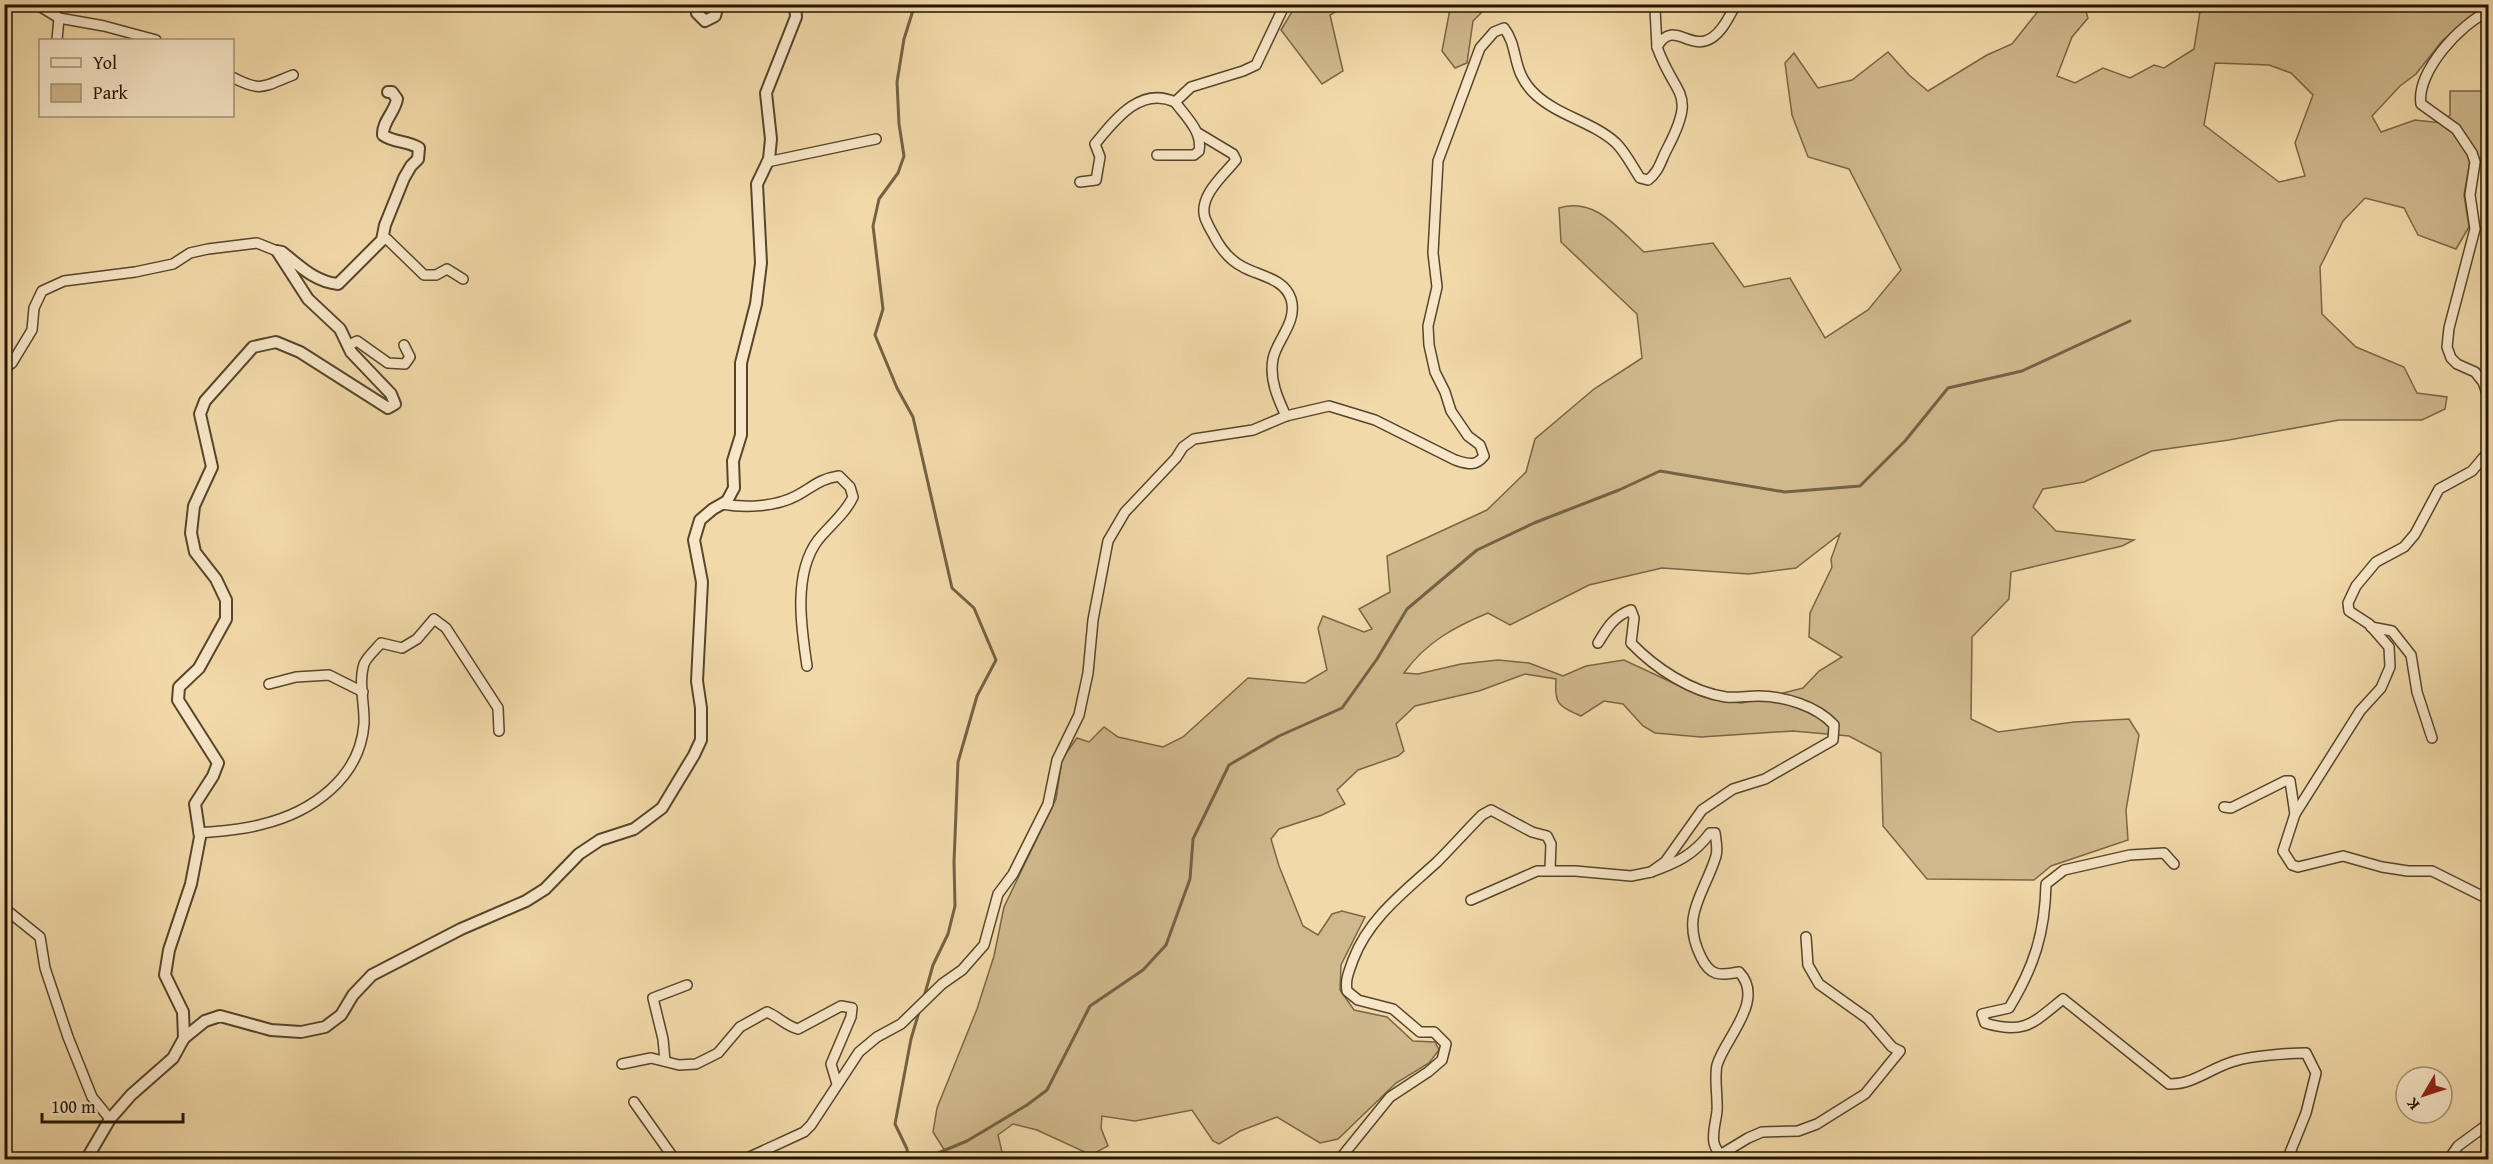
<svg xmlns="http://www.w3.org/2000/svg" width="2493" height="1164" font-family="'Gentium Book Plus',serif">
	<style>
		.green { fill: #cfb88c; stroke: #786646; stroke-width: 1.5; fill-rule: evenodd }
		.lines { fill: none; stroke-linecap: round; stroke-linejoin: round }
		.stream { stroke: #746244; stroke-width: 3 }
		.minor-casing { stroke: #56452b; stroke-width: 12 }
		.tertiary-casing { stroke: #56452b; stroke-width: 14 }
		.minor { stroke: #f7e6c7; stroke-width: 9 }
		.tertiary { stroke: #f7e6c7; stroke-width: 10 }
	</style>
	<rect width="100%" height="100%" fill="#f2d9a9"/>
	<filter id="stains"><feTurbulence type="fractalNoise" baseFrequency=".00333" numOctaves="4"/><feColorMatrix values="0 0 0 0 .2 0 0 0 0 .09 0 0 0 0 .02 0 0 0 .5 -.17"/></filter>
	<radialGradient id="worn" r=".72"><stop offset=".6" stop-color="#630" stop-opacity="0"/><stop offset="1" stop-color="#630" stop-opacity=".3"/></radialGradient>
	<g class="green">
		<polygon points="1296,5 1347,5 1330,15 1343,71 1322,84 1281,30"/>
		<polygon points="1446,5 1489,5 1473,21 1467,63 1455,68 1442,51 1450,9"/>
		<path d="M 2043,5 L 2084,5 L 2088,18 L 2072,37 L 2057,76 L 2075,83 L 2103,68 L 2130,78 L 2154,65 L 2164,68 L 2194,49 L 2201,5 L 2484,5 L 2442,41 L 2416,74 L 2400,86 L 2372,116 L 2381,132 L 2415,120 L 2442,123 L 2450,115 L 2450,91 L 2488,91 L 2488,162 L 2470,161 L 2464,195 L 2469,227 L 2456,249 L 2418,235 L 2404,208 L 2365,198 L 2343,221 L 2320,267 L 2322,314 L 2356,347 L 2404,367 L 2417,393 L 2447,397 L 2445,409 L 2422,420 L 2339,420 L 2229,440 L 2152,451 L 2084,482 L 2043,489 L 2033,507 L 2056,531 L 2134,540 L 2122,546 L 2011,572 L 2009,599 L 1972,637 L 1971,719 L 1998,732 L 2074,722 L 2129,719 L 2139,735 L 2126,810 L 2128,840 L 2051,866 L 2034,880 L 1927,879 L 1883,826 L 1881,753 L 1849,736 L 1793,731 L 1701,737 L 1655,733 L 1643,726 L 1623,704 L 1604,701 L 1581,716 C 1559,706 1554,705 1556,679 L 1525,674 L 1479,691 L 1415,706 L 1396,724 L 1404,751 L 1398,756 L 1358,770 L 1337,790 L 1345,804 L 1322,815 L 1279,829 L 1271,839 L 1279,866 L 1303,926 L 1318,935 L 1332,914 L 1342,911 L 1365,917 L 1341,965 L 1340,990 L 1354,1010 L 1387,1017 L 1413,1041 L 1435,1042 L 1439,1050 L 1429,1063 L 1396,1083 L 1338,1139 L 1320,1143 L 1277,1117 L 1240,1131 L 1219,1144 L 1213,1141 L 1192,1110 L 1135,1121 L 1102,1116 L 1101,1128 L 1108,1146 L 1091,1155 L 1037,1130 L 1013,1124 L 998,1135 L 1002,1152 L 1000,1159 L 950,1159 L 933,1132 L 937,1108 L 977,1009 L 994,956 L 1004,907 L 1056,799 L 1062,759 L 1077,738 L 1089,742 L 1104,727 L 1118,737 L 1163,747 L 1183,737 L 1248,678 L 1305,683 L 1327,670 L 1318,628 L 1323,616 L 1364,632 L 1372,629 L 1359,609 L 1390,592 L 1387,556 L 1487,510 L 1526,472 L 1535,439 L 1594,389 L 1642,358 L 1637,314 L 1561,242 L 1559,208 C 1596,197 1618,229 1644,252 L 1713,243 L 1744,287 L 1790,278 L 1825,338 L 1868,310 L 1901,270 L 1849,169 L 1808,157 L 1792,115 L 1785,63 L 1794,53 L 1818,88 L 1852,80 L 1888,52 L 1909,75 L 1928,91 L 1987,55 L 2012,44 ZM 2215,63 L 2269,65 L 2291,73 L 2313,95 L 2295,143 L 2305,176 L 2279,182 L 2204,125 ZM 1840,534 L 1831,559 L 1832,567 L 1810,613 L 1809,637 L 1842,657 L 1819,671 L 1803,688 L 1742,703 L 1721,701 L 1684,688 L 1624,660 L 1586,666 L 1563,676 L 1529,663 L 1498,660 L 1461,664 L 1418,674 L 1404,673 C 1425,643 1454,627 1488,613 L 1510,625 L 1589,585 L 1662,568 L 1749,574 L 1796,568 Z"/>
	</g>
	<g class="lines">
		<g class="stream">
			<polyline points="915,4 904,39 897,82 899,124 904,156 898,173 879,199 873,226 883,309 875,335 897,388 913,417 952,588 974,608 996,660 977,696 958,762 954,862 955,906 948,934 933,965 924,997"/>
			<polyline points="908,1160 907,1149 895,1124 911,1039 919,1012"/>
			<polyline points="921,1160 967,1141 1027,1105 1047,1090 1090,1006 1143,970 1166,945 1190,879 1193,839 1229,765 1279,736 1342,708 1377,659 1407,609 1477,550 1534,523 1619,490 1660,471 1785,492 1860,486 1905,441 1948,388 2022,371 2130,321"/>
		</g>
		<defs>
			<g id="minor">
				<polyline points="36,4 59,18 104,26 156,40"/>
				<polyline points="1655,9 1657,47"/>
				<path d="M 2488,12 C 2461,23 2416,72 2421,104 L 2456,129 L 2472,153 L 2475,162 L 2470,195 L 2475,229 L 2449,328 L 2447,347 L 2451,358 L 2457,364 L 2475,372 L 2483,382 L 2488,396"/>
				<polyline points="57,40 59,18"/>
				<path d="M 232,77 C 262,93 264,86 293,75"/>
				<path d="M 1198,133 L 1233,154 L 1236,160 C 1224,175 1198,196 1205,218 C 1207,223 1210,229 1213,234 C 1220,248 1229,260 1243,267 C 1259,276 1284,278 1291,299 C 1298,322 1276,341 1273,359 C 1269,379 1278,399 1286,416"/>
				<path d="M 1157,155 L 1194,155 L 1199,151 C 1203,132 1186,117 1175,102"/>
				<polyline points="767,162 876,139"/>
				<path d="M 1080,182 L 1096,180 L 1100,157 L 1095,144 C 1115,120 1140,86 1175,102 L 1191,87 L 1243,71 L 1256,65 L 1285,4"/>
				<polyline points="382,240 387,239 424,275 436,275 447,269 463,279"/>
				<polyline points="349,345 357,341 388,363 405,364 410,357 404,345"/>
				<polyline points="4,369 12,363 32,330 34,308 42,291 64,281 135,272 173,264 190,253 208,249 257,243 277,251"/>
				<polyline points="2488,452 2472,471 2439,489 2415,534 2404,547 2376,562 2356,586 2348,603 2349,611 2369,624 2389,647 2390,667 2381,688 2360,711 2295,814 2283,851 2292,865 2298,867 2343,856 2382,867 2408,871 2432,871 2488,899"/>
				<path d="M 722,504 C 745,508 775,507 796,496 C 813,487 819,479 839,476 L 850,487 L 853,497 C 845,514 830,525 818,540 C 793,573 801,627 807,666"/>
				<polyline points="2371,627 2392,631 2411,655 2417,692 2432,738"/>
				<polyline points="269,684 296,677 329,675 363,692"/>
				<polyline points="2224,807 2231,808 2285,781 2290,781 2295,814"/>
				<path d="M 199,833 C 220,831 243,830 263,824 C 312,812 360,778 364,724 C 365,705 358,683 364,664 C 367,657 376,649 381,643 L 402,648 L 417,639 L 434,619 L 446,628 L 498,708 L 499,731"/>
				<path d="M 2174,864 L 2164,853 L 2130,855 L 2064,870 L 2046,884 C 2045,933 2034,967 2009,1008 L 1982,1014 L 1985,1023 C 2025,1035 2033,1023 2063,999 L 2169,1084 C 2193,1085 2212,1067 2235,1061 C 2251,1056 2289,1053 2306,1053 L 2316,1073 L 2306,1113 L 2287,1160"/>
				<path d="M 1651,872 C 1676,863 1694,855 1710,833 L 1715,833 C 1716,840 1718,849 1716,856 C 1704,895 1680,915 1701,957 C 1710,976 1719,976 1739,972 C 1766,1000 1725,1038 1717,1065 C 1714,1079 1718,1097 1717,1111 C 1716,1121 1712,1133 1714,1143 C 1715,1148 1718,1151 1720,1155 L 1748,1138 L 1762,1132 L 1798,1131 L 1817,1124 L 1865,1094 L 1900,1051 L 1892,1047 L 1868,1019 L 1819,984 L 1808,965 L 1806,937"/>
				<path d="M 1471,900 L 1537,871 L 1575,871 L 1631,876 L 1651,872 L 1665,862 L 1702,810 L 1733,789 L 1765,779 L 1833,740 L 1834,725 C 1817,706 1784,696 1758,696 C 1748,696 1736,698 1726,697 C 1691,692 1655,668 1631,643 L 1634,618 L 1631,610 C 1614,616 1607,628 1598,643"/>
				<polyline points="4,908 40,937 45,968 68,1037 92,1097 110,1119"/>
				<polyline points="665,1061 663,1039 653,998 687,985"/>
				<path d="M 622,1064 L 651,1058 L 679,1065 L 696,1064 L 718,1053 L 740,1027 L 767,1012 C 779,1017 786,1026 798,1029 L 841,1006 L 852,1008 L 851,1017 L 831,1064 L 837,1084"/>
				<polyline points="634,1102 675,1160"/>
				<path d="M 743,1160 L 804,1132 L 811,1125 L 859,1052 L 877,1037 L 901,1024 L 942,984 L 962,970 L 984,945 L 998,894 L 1013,874 L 1048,804 L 1057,760 L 1079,715 L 1088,673 L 1093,620 L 1108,541 L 1125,512 L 1176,458 L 1183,447 L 1194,439 L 1253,430 L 1286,416 L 1329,406 L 1375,420 L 1455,460 C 1468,464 1475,467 1484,456 L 1480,445 L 1468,436 L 1451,411 L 1445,392 L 1435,372 L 1429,345 L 1428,326 L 1437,287 L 1433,253 L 1438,161 L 1480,48 L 1494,32 L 1504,28 C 1520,49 1510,71 1536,95 C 1559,116 1593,122 1616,143 C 1626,153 1632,166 1640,178 L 1648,180 C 1659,172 1661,160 1667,149 C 1698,90 1675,98 1657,47 C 1672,21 1686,46 1705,41 C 1720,37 1729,17 1736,4"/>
				<path d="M 1339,1160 L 1390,1097 L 1428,1072 L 1442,1060 L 1446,1044 L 1434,1032 L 1420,1032 L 1393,1009 L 1358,1000 L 1347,991 C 1345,979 1349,972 1353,960 C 1369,918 1404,892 1437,862 C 1452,847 1467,830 1482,815 L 1491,810 L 1532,832 L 1547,836 L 1551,844 L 1550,869"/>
				<polyline points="2448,1160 2458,1146 2488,1124"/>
			</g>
			<g id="tertiary">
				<polyline points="700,4 697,13 705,21 715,16 718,4"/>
				<polyline points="184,1038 205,1021 220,1016 271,1030 301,1032 325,1027 341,1015 353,995 372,975 461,929 526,901 545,889 579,854 600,840 634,829 662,808 694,755 701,740 701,708 697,681 702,582 694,540 700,520 713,509 727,501 734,488 733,461 741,435 741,363 756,304 761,263 757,184 769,159 771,139 766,93 796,17 795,4"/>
				<path d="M 86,1160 L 110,1119 L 131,1095 L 173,1058 L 184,1038 L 183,1012 L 165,975 L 169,950 L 191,884 L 200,837 L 195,804 L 213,776 L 218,763 L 178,700 L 179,687 L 199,668 L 226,619 L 226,600 L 216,579 L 195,552 L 191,533 L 194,506 L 212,467 L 200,414 L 205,401 L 253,347 L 276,342 L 300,352 L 388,408 L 395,404 L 391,394 L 351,352 L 340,329 L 308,299 L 277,251 L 282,252 C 300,266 315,282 338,284 L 382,240 L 385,225 L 404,178 L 411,166 L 418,159 L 419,148 C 407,140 394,143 383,135 C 382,122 395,112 397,99 L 392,92 L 388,92"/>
			</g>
		</defs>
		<use href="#minor" class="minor-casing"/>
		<use href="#tertiary" class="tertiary-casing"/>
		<use href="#minor" class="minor"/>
		<use href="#tertiary" class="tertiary"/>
	</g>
	<rect width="2493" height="1164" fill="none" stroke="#f2d9a9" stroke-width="24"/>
	<rect x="6" y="6" width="2481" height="1152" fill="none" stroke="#221401" stroke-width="3"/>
	<rect x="12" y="12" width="2469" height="1140" fill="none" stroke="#221401" stroke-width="1.5"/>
	<rect x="39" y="39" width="195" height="78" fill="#f7e6c7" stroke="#a29278" stroke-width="1.5"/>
	<rect x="51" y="58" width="30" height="9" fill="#f7e6c7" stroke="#a29278" stroke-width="1.5"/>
	<text x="93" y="69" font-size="18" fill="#221401">Yol</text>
	<rect x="51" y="84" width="30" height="18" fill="#cfb88c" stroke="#a29278" stroke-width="1.5"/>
	<text x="93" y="99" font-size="18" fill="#221401">Park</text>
	<g transform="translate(2424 1095) rotate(231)"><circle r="28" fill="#f7e6c7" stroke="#a29278" stroke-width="1.5"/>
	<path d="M0-4.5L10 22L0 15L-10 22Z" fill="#8f2418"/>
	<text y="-9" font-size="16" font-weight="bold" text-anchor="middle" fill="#221401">K</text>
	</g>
	<path d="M42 1113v9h141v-9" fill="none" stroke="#221401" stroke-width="3"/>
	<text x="51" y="1113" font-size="18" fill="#221401" stroke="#f7e6c7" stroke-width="4.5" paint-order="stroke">100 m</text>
	<rect width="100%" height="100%" filter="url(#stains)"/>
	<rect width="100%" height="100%" fill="url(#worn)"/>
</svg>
